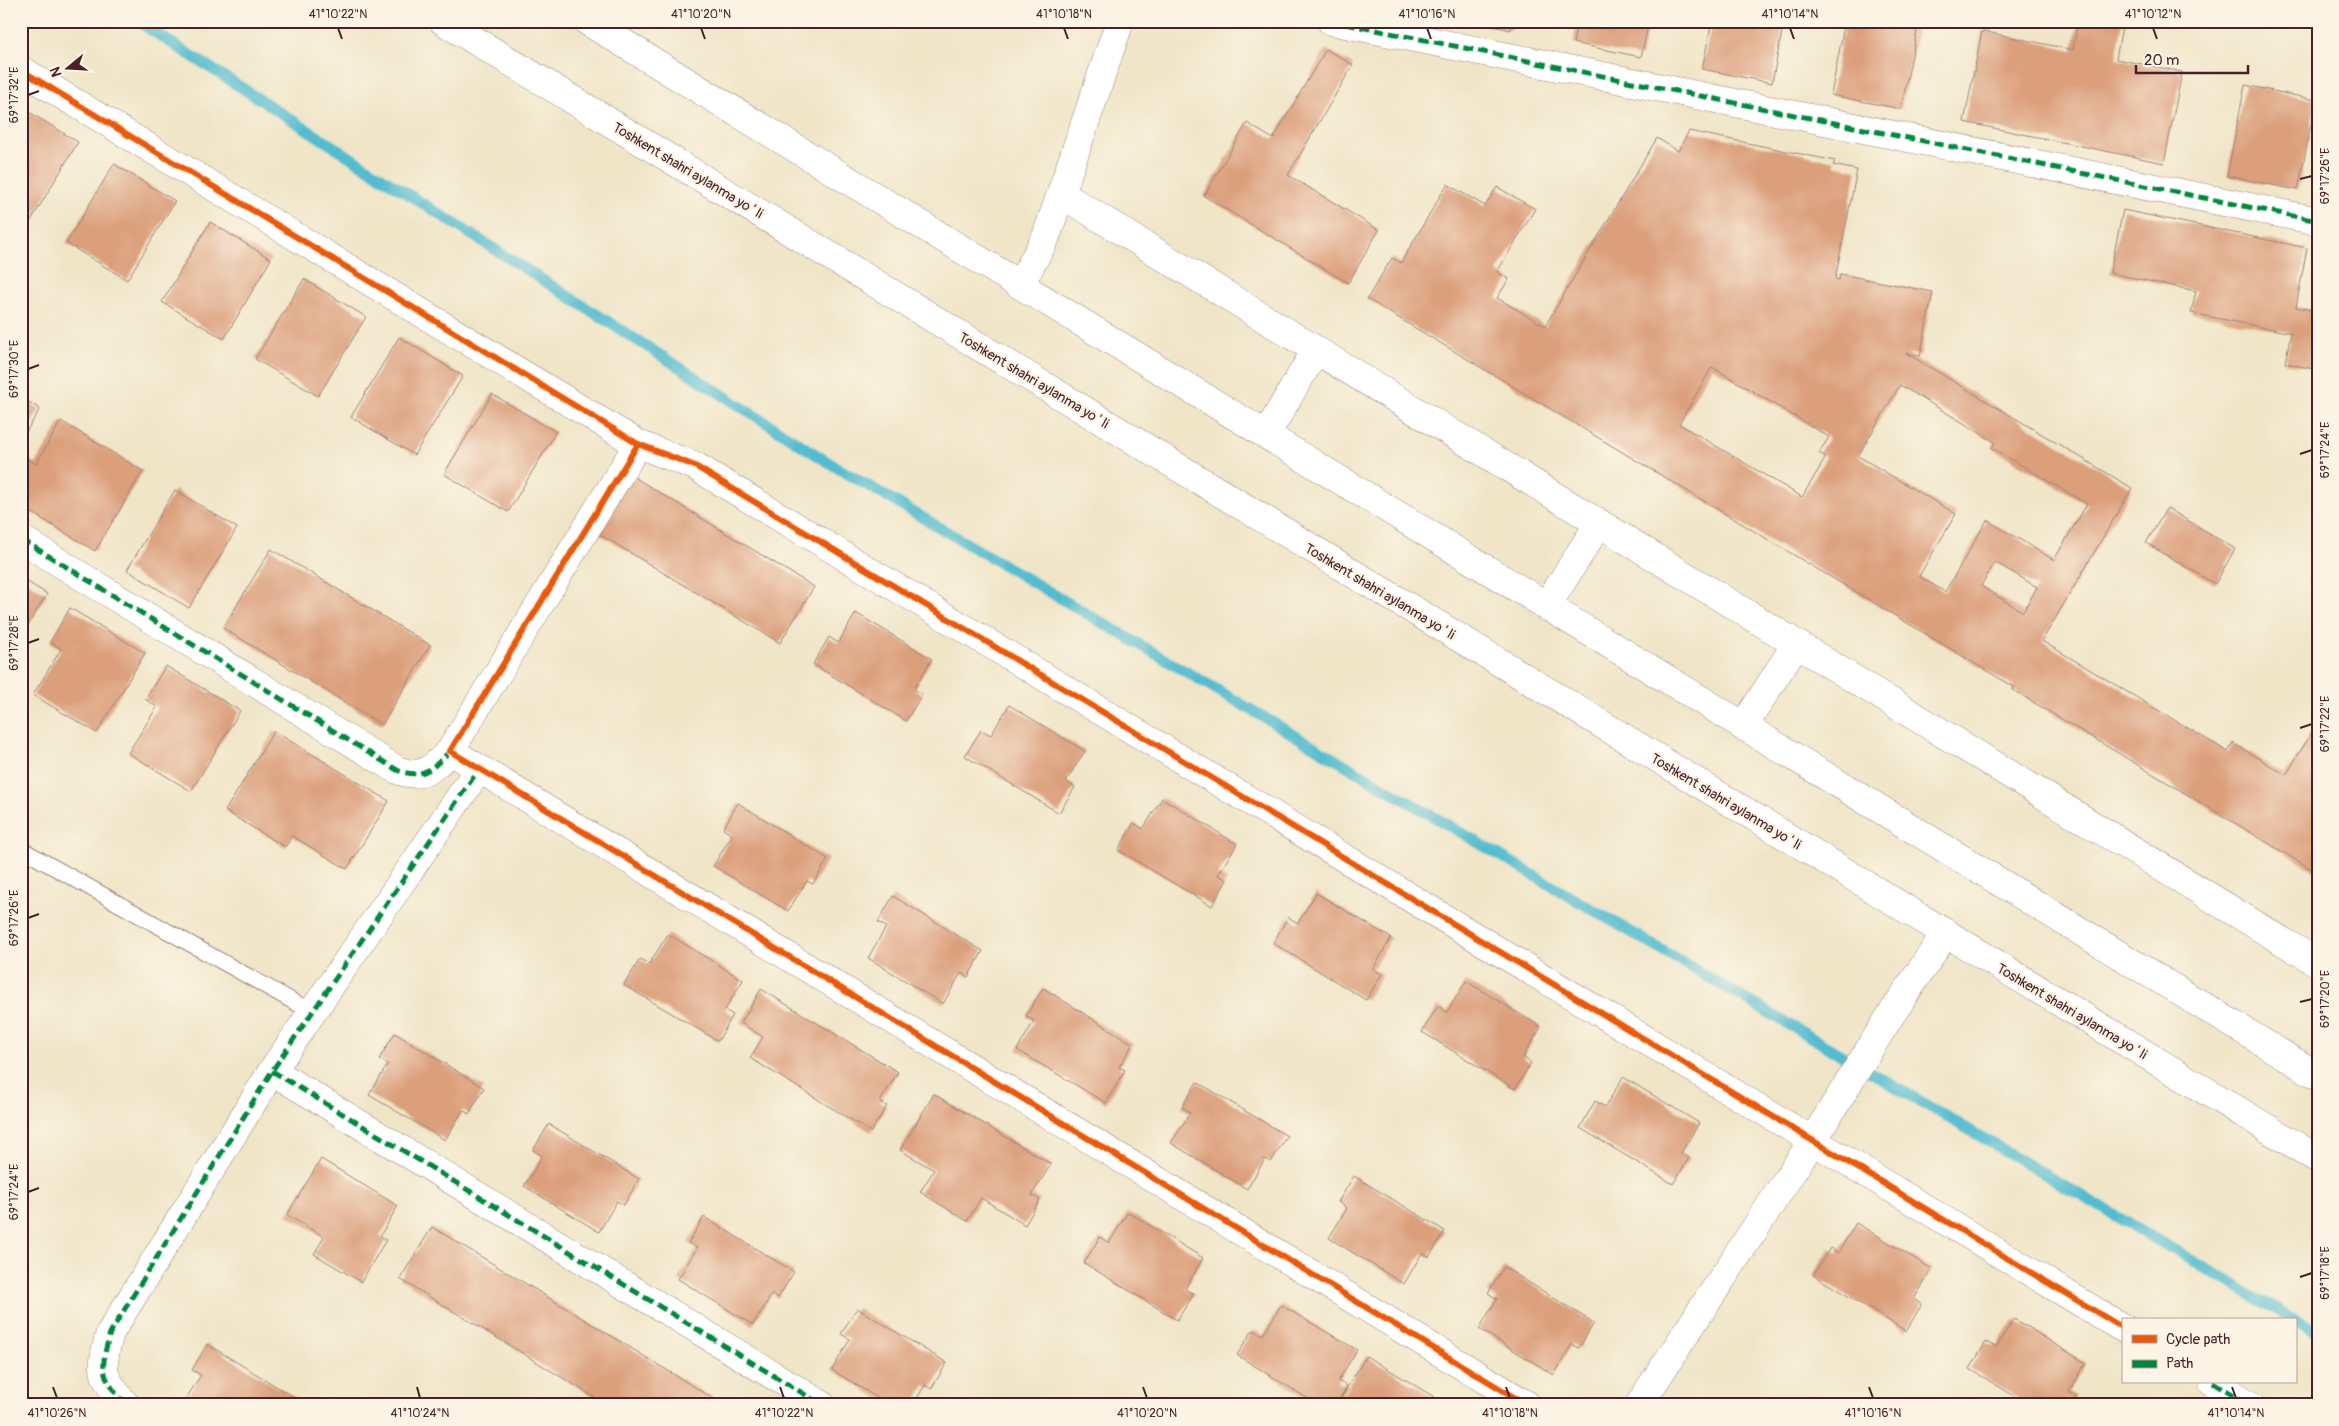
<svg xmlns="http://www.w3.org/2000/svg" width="2339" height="1426" font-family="Pangolin,sans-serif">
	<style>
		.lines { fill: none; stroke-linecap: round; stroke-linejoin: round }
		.stream { stroke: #52bccf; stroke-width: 11 }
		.building { fill: #db9f7b; fill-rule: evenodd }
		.service-casing { stroke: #9d8279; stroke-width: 17 }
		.minor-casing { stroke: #9d8279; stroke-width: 29 }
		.trunk-casing { stroke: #9d8279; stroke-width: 29 }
		.service { stroke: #fff; stroke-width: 15 }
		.minor { stroke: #fff; stroke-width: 28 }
		.trunk { stroke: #fff; stroke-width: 28 }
		.quiet { stroke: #00873e; stroke-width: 5; stroke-dasharray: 10 5; stroke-linecap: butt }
		.cycleway-casing { stroke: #fcf5e5; stroke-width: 9 }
		.cycleway { stroke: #e8590c; stroke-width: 6 }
		.ticks { fill: none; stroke: #4a1f2b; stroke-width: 2 }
		.labels { text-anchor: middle; stroke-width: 4.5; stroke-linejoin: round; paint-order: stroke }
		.street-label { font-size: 14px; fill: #4a1f2b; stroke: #fcf5e5 }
		.neatline { fill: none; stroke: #4a1f2b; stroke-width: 2 }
		.ticks-label { font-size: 12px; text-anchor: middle; fill: #4a1f2b }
	</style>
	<rect width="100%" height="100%" fill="#fcf5e5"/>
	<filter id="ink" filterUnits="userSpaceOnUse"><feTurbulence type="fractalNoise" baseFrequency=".02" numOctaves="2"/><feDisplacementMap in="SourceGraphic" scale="10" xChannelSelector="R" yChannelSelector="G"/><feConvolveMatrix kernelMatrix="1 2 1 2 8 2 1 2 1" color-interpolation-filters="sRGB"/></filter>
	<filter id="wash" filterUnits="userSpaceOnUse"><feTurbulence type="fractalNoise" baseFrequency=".0096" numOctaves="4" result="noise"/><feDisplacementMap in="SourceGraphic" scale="20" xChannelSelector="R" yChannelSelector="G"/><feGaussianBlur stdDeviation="1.12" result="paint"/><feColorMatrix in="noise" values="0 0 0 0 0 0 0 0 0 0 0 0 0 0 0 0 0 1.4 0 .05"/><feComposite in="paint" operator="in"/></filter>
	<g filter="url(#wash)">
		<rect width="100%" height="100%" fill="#f0e5c7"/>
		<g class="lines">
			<g class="stream">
				<polyline points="137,21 831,464 2294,1320"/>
				<polyline points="2295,1320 2318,1334"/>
			</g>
		</g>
		<g id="blocks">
			<g class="building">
				<polygon points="1472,21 1513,21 1511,30"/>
				<polygon points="1577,21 1649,21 1641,57 1573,43"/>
				<polygon points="1712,21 1784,21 1772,83 1702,69"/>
				<polygon points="1845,21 1919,21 1901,109 1831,95"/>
				<polygon points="2078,21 2123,21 2116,59 2182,72 2164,163 1964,122 1982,31 2073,50"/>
				<polygon points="1326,49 1353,65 1288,175 1379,230 1348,283 1204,196 1247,123 1273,139"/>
				<polygon points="2245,85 2316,100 2298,190 2227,176"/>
				<polygon points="21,107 78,142 30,222 21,217"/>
				<path d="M 1689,131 L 1835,161 L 1833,165 L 1857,170 L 1835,279 L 1839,280 L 1840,274 L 1933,292 L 1920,356 L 1906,353 L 2132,488 L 2042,641 L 2228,752 L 2233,743 L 2286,775 L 2318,722 L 2318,873 L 2013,690 L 2014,687 L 1367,299 L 1392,258 L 1401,263 L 1447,184 L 1485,206 L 1497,187 L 1535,209 L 1497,272 L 1509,279 L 1497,298 L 1545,326 L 1657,138 L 1678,151 ZM 1712,367 L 1829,437 L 1819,453 L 1826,457 L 1802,497 L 1679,424 ZM 1900,385 L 1995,442 L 1992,448 L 2087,504 L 2054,560 L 1987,520 L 1945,592 L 1919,576 L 1956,514 L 1858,456 ZM 1995,562 L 2037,587 L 2023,612 L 1981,586 Z"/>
				<polygon points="114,164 175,201 127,280 66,243"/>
				<polygon points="2123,210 2307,248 2296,307 2318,311 2318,370 2285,363 2291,333 2191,313 2196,291 2110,273"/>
				<polygon points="210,222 271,259 224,339 162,302"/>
				<polygon points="304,279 366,317 318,396 255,359"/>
				<polygon points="399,337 463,376 414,455 351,417"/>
				<polygon points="492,394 556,432 508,512 444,474"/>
				<polygon points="21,397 40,409 21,440"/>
				<polygon points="61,421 143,471 95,551 21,506 21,455 36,464"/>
				<polygon points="629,474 814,587 780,643 594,531"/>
				<polygon points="175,490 237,528 189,608 127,570"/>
				<polygon points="2167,508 2235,549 2215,584 2146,543"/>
				<polygon points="271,549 430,645 382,725 223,628"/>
				<polygon points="21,578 47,594 21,637"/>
				<polygon points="70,608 145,653 97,733 33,695 61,649 50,642"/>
				<polygon points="856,613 932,659 914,689 922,694 906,721 813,664 829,637 838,643"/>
				<polygon points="166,666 240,711 191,791 128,753 157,707 145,699"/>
				<polygon points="1009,705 1085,751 1066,781 1075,787 1059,813 965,756 981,730 991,735"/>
				<polygon points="274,731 389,801 347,869 292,836 285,847 225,811"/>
				<polygon points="1162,798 1237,844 1218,875 1227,880 1212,906 1118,850 1134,823 1143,829"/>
				<polygon points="738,803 828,859 813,884 807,881 788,911 713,866 732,835 723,829"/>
				<polygon points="1316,893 1391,938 1373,969 1382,974 1366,1000 1273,943 1288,917 1298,923"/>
				<polygon points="893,896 983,951 968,977 961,973 943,1004 868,958 886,927 878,922"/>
				<polygon points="668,934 743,980 725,1010 733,1015 718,1041 624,985 640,959 649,964"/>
				<polygon points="1466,981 1541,1027 1523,1057 1531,1063 1515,1089 1422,1032 1438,1006 1447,1012"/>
				<polygon points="1043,988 1133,1044 1119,1067 1125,1070 1106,1103 1017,1050 1034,1021 1026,1016"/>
				<polygon points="761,989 898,1072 880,1102 887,1106 871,1132 750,1058 763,1037 741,1023"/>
				<polygon points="395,1033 484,1088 469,1114 463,1110 445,1140 369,1095 388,1064 379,1059"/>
				<polygon points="1623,1077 1699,1123 1681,1153 1689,1158 1673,1184 1580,1128 1595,1101 1605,1107"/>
				<polygon points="1197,1082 1287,1136 1271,1162 1265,1159 1247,1189 1171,1143 1190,1113 1182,1107"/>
				<polygon points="934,1094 1051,1164 1032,1195 1040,1200 1025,1225 981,1198 967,1221 920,1192 934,1170 900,1150"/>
				<polygon points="549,1124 639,1179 624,1205 617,1201 599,1232 524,1186 542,1156 533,1150"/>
				<polygon points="321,1159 398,1206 380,1236 386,1240 361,1282 314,1254 324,1237 287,1215"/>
				<polygon points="1354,1176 1445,1231 1429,1257 1422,1253 1404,1284 1329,1238 1347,1208 1338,1202"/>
				<polygon points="1128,1212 1203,1258 1185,1289 1194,1294 1177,1320 1084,1263 1100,1237 1109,1243"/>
				<polygon points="704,1217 794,1272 778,1298 772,1294 753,1325 678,1279 697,1248 688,1243"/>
				<polygon points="1856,1223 1932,1269 1914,1299 1922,1304 1906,1331 1813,1275 1830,1248 1838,1253"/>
				<polygon points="432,1227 536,1290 724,1405 607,1405 504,1342 400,1279"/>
				<polygon points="1504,1267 1594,1323 1579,1348 1572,1344 1554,1375 1479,1329 1497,1299 1488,1293"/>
				<polygon points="1281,1305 1357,1350 1338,1381 1347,1386 1336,1405 1318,1405 1237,1355 1253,1330 1263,1335"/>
				<polygon points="857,1308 947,1363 931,1389 925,1385 913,1405 889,1405 832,1370 850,1339 841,1334"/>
				<polygon points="2014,1319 2086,1363 2069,1392 2076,1397 2071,1405 2029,1405 1970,1369 1986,1342 1996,1347"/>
				<polygon points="207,1344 297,1399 294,1405 182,1405 201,1375 192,1370"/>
				<polygon points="1366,1356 1431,1395 1447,1405 1337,1405"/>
			</g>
		</g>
	</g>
	<g filter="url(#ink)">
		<use href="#blocks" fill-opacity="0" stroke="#9d8279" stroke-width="1"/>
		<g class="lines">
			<defs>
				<polyline id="service" points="21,849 312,1012"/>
				<g id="minor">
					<polyline points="1331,21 2318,221"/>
					<polyline points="21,70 638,444 695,466 2123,1328"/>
					<polyline points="1061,194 2318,963"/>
					<polyline points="1020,285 1046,237 1120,21"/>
					<polyline points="1266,435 1316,350"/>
					<polyline points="638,444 450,751 1527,1405"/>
					<path d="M 21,539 L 397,770 C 423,780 432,769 450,751"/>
					<polyline points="1546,607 1599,523"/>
					<polyline points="1743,727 1796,644"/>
					<polyline points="272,1071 822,1405"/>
					<polyline points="2213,1382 2250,1405"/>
					<path d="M 126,1405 C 100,1376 100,1369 110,1333 L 272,1071 L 479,769"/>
					<polyline points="1639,1405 1813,1140 1887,1021 1945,934"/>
				</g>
				<g id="trunk">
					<polyline points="443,21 2318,1159"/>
					<polyline points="587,21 2318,1076"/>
				</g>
			</defs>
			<use href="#service" class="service-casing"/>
			<use href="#minor" class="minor-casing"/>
			<use href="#trunk" class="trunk-casing"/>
			<use href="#service" class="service"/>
			<use href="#minor" class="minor"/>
			<use href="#trunk" class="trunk"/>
			<g class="quiet">
				<polyline points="1331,21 2318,221"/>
				<path d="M 21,539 L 397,770 C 423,780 432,769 450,751"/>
				<polyline points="272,1071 822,1405"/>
				<polyline points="2213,1382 2250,1405"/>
				<path d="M 126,1405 C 100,1376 100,1369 110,1333 L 272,1071 L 479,769"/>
			</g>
			<defs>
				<g id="cycleway">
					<polyline points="21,70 638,444 695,466 2123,1328"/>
					<polyline points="638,444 450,751 1527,1405"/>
				</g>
			</defs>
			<use href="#cycleway" class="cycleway-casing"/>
			<use href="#cycleway" class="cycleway"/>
		</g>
	</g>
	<path class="ticks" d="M 338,28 L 342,39M 701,28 L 705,39M 1064,28 L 1068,39M 1427,28 L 1431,39M 1790,28 L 1794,39M 2153,28 L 2157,39M 28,95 L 39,91M 2300,179 L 2312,176M 28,369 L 39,365M 2300,454 L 2312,450M 28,643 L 39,639M 2300,728 L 2312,724M 28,918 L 39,914M 2300,1002 L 2312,999M 28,1192 L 39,1188M 2300,1277 L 2312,1273M 53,1387 L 57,1398M 417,1387 L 420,1398M 780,1387 L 784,1398M 1143,1387 L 1147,1398M 1506,1387 L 1510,1398M 1869,1387 L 1873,1398M 2232,1387 L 2236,1398"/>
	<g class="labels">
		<g class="street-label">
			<text transform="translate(688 170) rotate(31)" y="5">Toshkent shahri aylanma yoʻli</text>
			<text transform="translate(1034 380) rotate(31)" y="5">Toshkent shahri aylanma yoʻli</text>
			<text transform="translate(1380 591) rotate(31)" y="5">Toshkent shahri aylanma yoʻli</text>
			<text transform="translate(1726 801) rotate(31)" y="5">Toshkent shahri aylanma yoʻli</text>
			<text transform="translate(2072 1011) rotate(31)" y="5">Toshkent shahri aylanma yoʻli</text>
		</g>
	</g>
	<rect width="2339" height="1426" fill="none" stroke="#fcf5e5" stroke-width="55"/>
	<rect x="2122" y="1318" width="175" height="65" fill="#fcf5e5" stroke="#b59f9b"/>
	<rect x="2132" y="1335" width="25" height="8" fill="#e8590c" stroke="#b59f9b"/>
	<text x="2166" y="1344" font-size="15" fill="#4a1f2b">Cycle path</text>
	<rect x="2132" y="1360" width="25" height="8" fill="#00873e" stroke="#b59f9b"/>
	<text x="2166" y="1368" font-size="15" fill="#4a1f2b">Path</text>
	<g transform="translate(68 68) rotate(252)" stroke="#fcf5e5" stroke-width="4" paint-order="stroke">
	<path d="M0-4L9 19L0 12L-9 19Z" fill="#4a1f2b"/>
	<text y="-8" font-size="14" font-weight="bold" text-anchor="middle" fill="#4a1f2b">N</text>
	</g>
	<path d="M2136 65v8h112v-8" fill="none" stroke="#4a1f2b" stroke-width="2.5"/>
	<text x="2144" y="65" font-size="15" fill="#4a1f2b" stroke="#fcf5e5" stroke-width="4" paint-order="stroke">20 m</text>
	<rect x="28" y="28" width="2284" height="1370" class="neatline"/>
	<g class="ticks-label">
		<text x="338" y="18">41°10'22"N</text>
		<text x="701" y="18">41°10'20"N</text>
		<text x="1064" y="18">41°10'18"N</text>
		<text x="1427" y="18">41°10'16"N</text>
		<text x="1790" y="18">41°10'14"N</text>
		<text x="2153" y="18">41°10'12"N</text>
		<text transform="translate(14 95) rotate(-90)" y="4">69°17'32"E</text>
		<text transform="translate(2325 176) rotate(-90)" y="4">69°17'26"E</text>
		<text transform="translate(14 369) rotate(-90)" y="4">69°17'30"E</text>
		<text transform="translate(2325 450) rotate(-90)" y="4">69°17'24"E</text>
		<text transform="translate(14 643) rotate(-90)" y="4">69°17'28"E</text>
		<text transform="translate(2325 724) rotate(-90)" y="4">69°17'22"E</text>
		<text transform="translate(14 918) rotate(-90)" y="4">69°17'26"E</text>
		<text transform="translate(2325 999) rotate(-90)" y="4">69°17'20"E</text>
		<text transform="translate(14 1192) rotate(-90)" y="4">69°17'24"E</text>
		<text transform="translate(2325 1273) rotate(-90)" y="4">69°17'18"E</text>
		<text x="57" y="1417">41°10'26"N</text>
		<text x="420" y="1417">41°10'24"N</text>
		<text x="784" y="1417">41°10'22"N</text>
		<text x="1147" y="1417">41°10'20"N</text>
		<text x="1510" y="1417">41°10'18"N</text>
		<text x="1873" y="1417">41°10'16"N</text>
		<text x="2236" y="1417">41°10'14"N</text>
	</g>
</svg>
